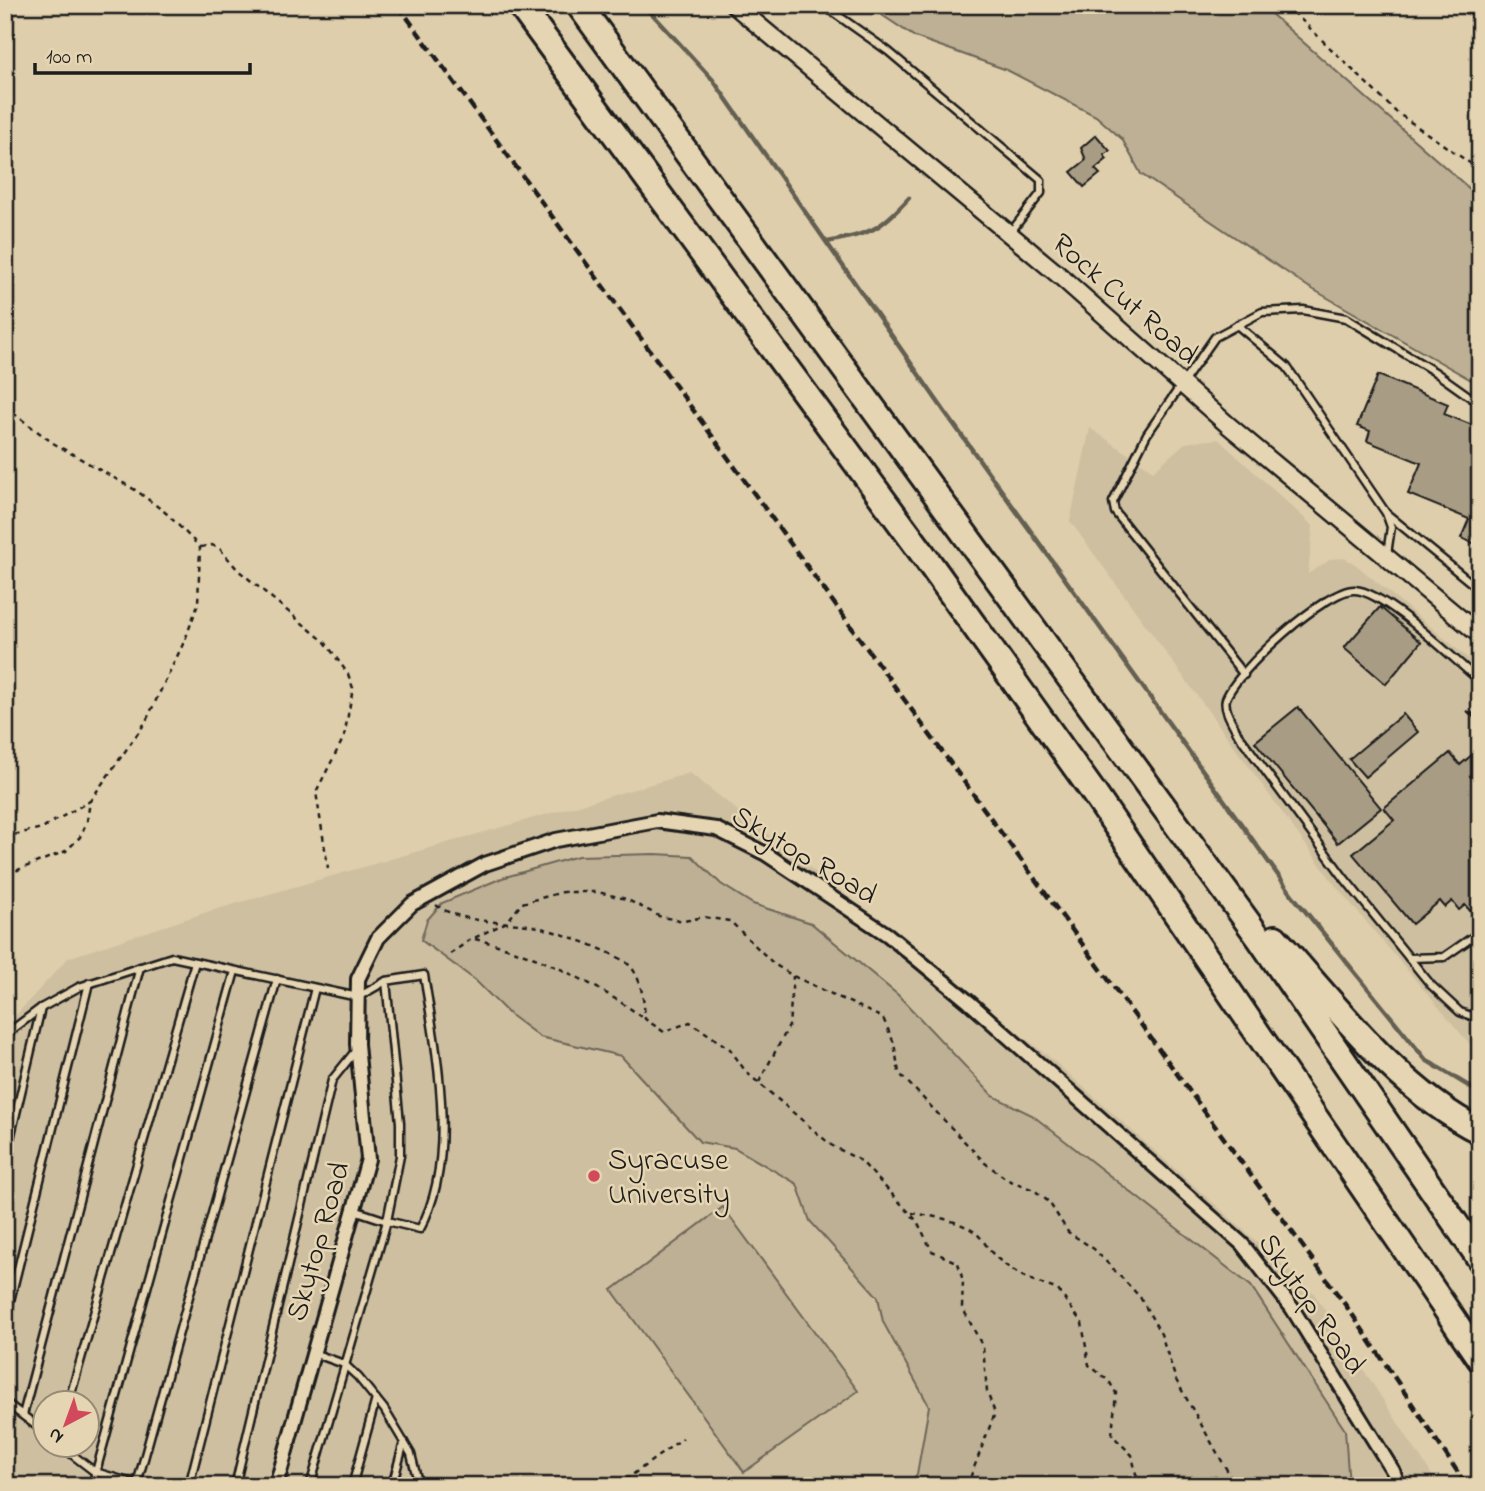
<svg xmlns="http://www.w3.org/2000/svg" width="1485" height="1491" font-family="'Indie Flower',sans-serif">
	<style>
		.built { fill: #cebfa0; fill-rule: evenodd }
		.green { fill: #beb095; stroke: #6d6658; stroke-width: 2 }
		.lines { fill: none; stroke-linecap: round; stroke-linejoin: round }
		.stream { stroke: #635e51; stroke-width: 4.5 }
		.building { fill: #a89c84; stroke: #1c1c1c; stroke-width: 2 }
		.service-casing { stroke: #1c1c1c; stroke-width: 11 }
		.minor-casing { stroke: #1c1c1c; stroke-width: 18 }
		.tertiary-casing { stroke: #1c1c1c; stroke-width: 21 }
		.motorway-casing { stroke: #1c1c1c; stroke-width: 30 }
		.path { stroke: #1c1c1c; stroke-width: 2.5; stroke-dasharray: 5 5; stroke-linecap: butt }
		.service { stroke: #e6d5b2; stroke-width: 6 }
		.minor { stroke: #e6d5b2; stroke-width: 12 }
		.tertiary { stroke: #e6d5b2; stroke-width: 16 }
		.motorway { stroke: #e6d5b2; stroke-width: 24 }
		.rail { stroke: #1c1c1c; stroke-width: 4.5; stroke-dasharray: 10 5; stroke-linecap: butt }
		.poi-dot { fill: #d1495b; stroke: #e6d5b2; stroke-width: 2.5 }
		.labels { text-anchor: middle; stroke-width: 5; stroke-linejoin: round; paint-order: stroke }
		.street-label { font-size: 30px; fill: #1c1c1c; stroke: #e6d5b2 }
		.poi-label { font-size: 30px; fill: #1c1c1c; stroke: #e6d5b2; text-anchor: start }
	</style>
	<rect width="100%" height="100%" fill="#deceac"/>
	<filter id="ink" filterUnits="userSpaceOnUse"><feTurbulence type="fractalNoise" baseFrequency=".0143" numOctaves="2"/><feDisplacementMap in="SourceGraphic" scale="14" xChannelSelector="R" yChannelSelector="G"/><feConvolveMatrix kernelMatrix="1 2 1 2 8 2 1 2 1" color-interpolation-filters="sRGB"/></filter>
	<g filter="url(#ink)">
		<g class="built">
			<polygon points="1090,428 1153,471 1185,443 1218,439 1313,526 1308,574 1331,559 1344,558 1355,564 1480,668 1480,1056 1335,885 1070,521"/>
			<path d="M 690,773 L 1053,1060 L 1313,1292 L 1439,1486 L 5,1486 L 5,1027 L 68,958 L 207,912 ZM 46,1404 L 88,1404 L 88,1446 L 46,1446 Z"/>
		</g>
		<g class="green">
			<polygon points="867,5 1261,5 1480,198 1480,385 1307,286 1141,174 1122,139 1096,116 1007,70 915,37"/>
			<polygon points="655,854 692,856 721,884 753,904 811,923 898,995 993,1096 1032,1115 1251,1286 1345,1430 1349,1486 908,1486 917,1474 929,1406 883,1322 878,1297 810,1221 797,1184 735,1148 700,1142 621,1056 540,1037 509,1014 475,980 421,940 427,920 442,903 502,878 578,856"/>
			<polygon points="723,1207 858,1391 744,1472 612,1290"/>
		</g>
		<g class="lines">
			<g class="stream">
				<polyline points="644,5 713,80 945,412 1293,896 1426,1060 1480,1093"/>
				<path d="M 827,242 C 871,233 878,232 909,198"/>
			</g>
		</g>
		<g class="building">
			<polygon points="1096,135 1110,151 1104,155 1107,159 1095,169 1100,174 1084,187 1071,172 1086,160 1081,148"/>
			<polygon points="1378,375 1448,404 1444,414 1480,428 1480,546 1461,538 1469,519 1408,494 1421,463 1367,441 1370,431 1357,426"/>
			<polygon points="1380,607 1421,642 1386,684 1344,648"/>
			<polygon points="1298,707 1381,808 1338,843 1255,742"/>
			<polygon points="1479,710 1480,723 1467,711 1474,714"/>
			<polygon points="1403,714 1418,732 1365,777 1349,759"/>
			<polygon points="1480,748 1480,768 1470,776 1480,788 1480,922 1465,905 1459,910 1452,901 1445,907 1440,901 1412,924 1353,854 1394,820 1384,808 1450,753 1460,765"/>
		</g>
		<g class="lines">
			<defs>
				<g id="service">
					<polyline points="823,5 888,51 1041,180 1041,193 1010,233"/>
					<polyline points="1237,325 1287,367 1386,513 1391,527 1387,554"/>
					<polyline points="1387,514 1480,590"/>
					<polyline points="1244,675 1115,512 1113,502 1147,434 1215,337 1262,312 1303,310 1346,318 1435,372 1480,404"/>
					<path d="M 1480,681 C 1453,659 1386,592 1355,590 C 1327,588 1236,671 1226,699 C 1223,709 1233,724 1238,734 L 1345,879 L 1431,985 L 1460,1012 L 1480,1019"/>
					<polyline points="1409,958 1444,957 1480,932"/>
					<path d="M 5,1035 L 41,1008 L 79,987 L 172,957 L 358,997 L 386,981 L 424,975 C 436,1050 459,1160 420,1229 L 387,1221 L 310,1486"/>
					<polyline points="5,1160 41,1008"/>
					<polyline points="354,1210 387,1221 400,1156 400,1123 386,981"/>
					<polyline points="5,1321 89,983"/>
					<polyline points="313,1353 344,1364 358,1377 384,1409 411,1454 419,1486"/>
					<polyline points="5,1402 46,1433"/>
					<polyline points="68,1404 195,962"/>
					<polyline points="23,1415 140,967"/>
					<polyline points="61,1446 95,1472 142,1486"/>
					<polyline points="137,1484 277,979"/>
					<polyline points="92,1486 235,971"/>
					<polyline points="189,1486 315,988"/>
					<polyline points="235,1486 332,1080 357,1049"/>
					<polyline points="352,1486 376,1399"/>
					<polyline points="392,1486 404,1442"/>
				</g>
				<polyline id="minor" points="276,1486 368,1159 357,1044 358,979 378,938 412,904 485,864 556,840 657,821 716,829 766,854 888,935 969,1002 1242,1244 1292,1308 1393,1471 1399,1486"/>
				<polyline id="tertiary" points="734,5 1060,276 1228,425 1480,635"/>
				<g id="motorway">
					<polyline points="520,5 920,550 1091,789 1480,1359"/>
					<polyline points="579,5 1260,939 1480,1259"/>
					<path d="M 1275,938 C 1333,1003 1400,1092 1480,1131"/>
				</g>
			</defs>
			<use href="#service" class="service-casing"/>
			<use href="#minor" class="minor-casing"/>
			<use href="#tertiary" class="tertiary-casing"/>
			<use href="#motorway" class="motorway-casing"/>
			<g class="path">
				<polyline points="1286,5 1396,112 1480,170"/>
				<polyline points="5,407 53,443 137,491 166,513 200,547 198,604 185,640 145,723 90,801 87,821 80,837 66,851 5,875"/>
				<polyline points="201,547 212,545 220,549 238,570 325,642 348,674 353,688 344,737 316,792 328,868"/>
				<polyline points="5,837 42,828 90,801"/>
				<path d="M 436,905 C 461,923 498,921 528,925 C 549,928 613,951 628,964 C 642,976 644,1003 645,1019 L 664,1032 L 690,1022 L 730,1049 L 746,1072 L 831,1145 L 861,1161 L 917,1221 L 932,1251 L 958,1263 L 963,1281 L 962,1307 L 983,1347 L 987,1392 L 995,1413 L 967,1486"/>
				<path d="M 475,939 C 537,954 594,982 645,1019"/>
				<polyline points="450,954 470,940 507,922 522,903 563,892 598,892 626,899 661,917 684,921 704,917 730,921 774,964 793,976 883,1018 894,1043 899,1073 985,1163 1008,1180 1034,1190 1049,1202 1068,1232 1094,1249 1140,1297 1161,1334 1176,1380 1236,1486"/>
				<polyline points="759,1082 789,1026 793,976"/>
				<path d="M 912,1213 C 931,1216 953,1219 970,1229 C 982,1235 986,1248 996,1257 C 1018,1277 1032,1280 1058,1290 L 1082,1323 L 1089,1365 L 1109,1381 L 1116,1393 L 1112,1435 L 1132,1455 L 1136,1474 L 1143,1486"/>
				<polyline points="617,1486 683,1438"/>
			</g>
			<use href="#service" class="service"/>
			<use href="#minor" class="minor"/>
			<use href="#tertiary" class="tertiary"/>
			<use href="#motorway" class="motorway"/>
			<polyline class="rail" points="398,5 1352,1314 1467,1486"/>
		</g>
	</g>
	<circle class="poi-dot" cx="594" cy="1176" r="7"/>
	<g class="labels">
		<g class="street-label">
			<text transform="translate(1126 298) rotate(41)" y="10">Rock Cut Road</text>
			<text transform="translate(805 854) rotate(31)" y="10">Skytop Road</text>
			<text transform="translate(317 1241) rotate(-74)" y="10">Skytop Road</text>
			<text transform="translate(1313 1303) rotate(55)" y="10">Skytop Road</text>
		</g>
		<g class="poi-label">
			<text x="608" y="1169">Syracuse<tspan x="608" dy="34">University</tspan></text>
		</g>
	</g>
	<rect width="1485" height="1491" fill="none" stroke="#e6d5b2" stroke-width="28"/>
	<rect x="14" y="14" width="1457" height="1463" fill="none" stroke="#1c1c1c" stroke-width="2.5" filter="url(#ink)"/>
	<g transform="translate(66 1424) rotate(221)"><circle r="33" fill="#e6d5b2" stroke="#958b76" stroke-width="2"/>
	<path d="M0-5L12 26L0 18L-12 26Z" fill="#d1495b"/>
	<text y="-10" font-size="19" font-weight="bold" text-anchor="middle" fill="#1c1c1c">N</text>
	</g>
	<path d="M35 63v10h215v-10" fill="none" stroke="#1c1c1c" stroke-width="3.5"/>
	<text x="46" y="63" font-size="21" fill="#1c1c1c" stroke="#e6d5b2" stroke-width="5" paint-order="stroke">100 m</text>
</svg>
